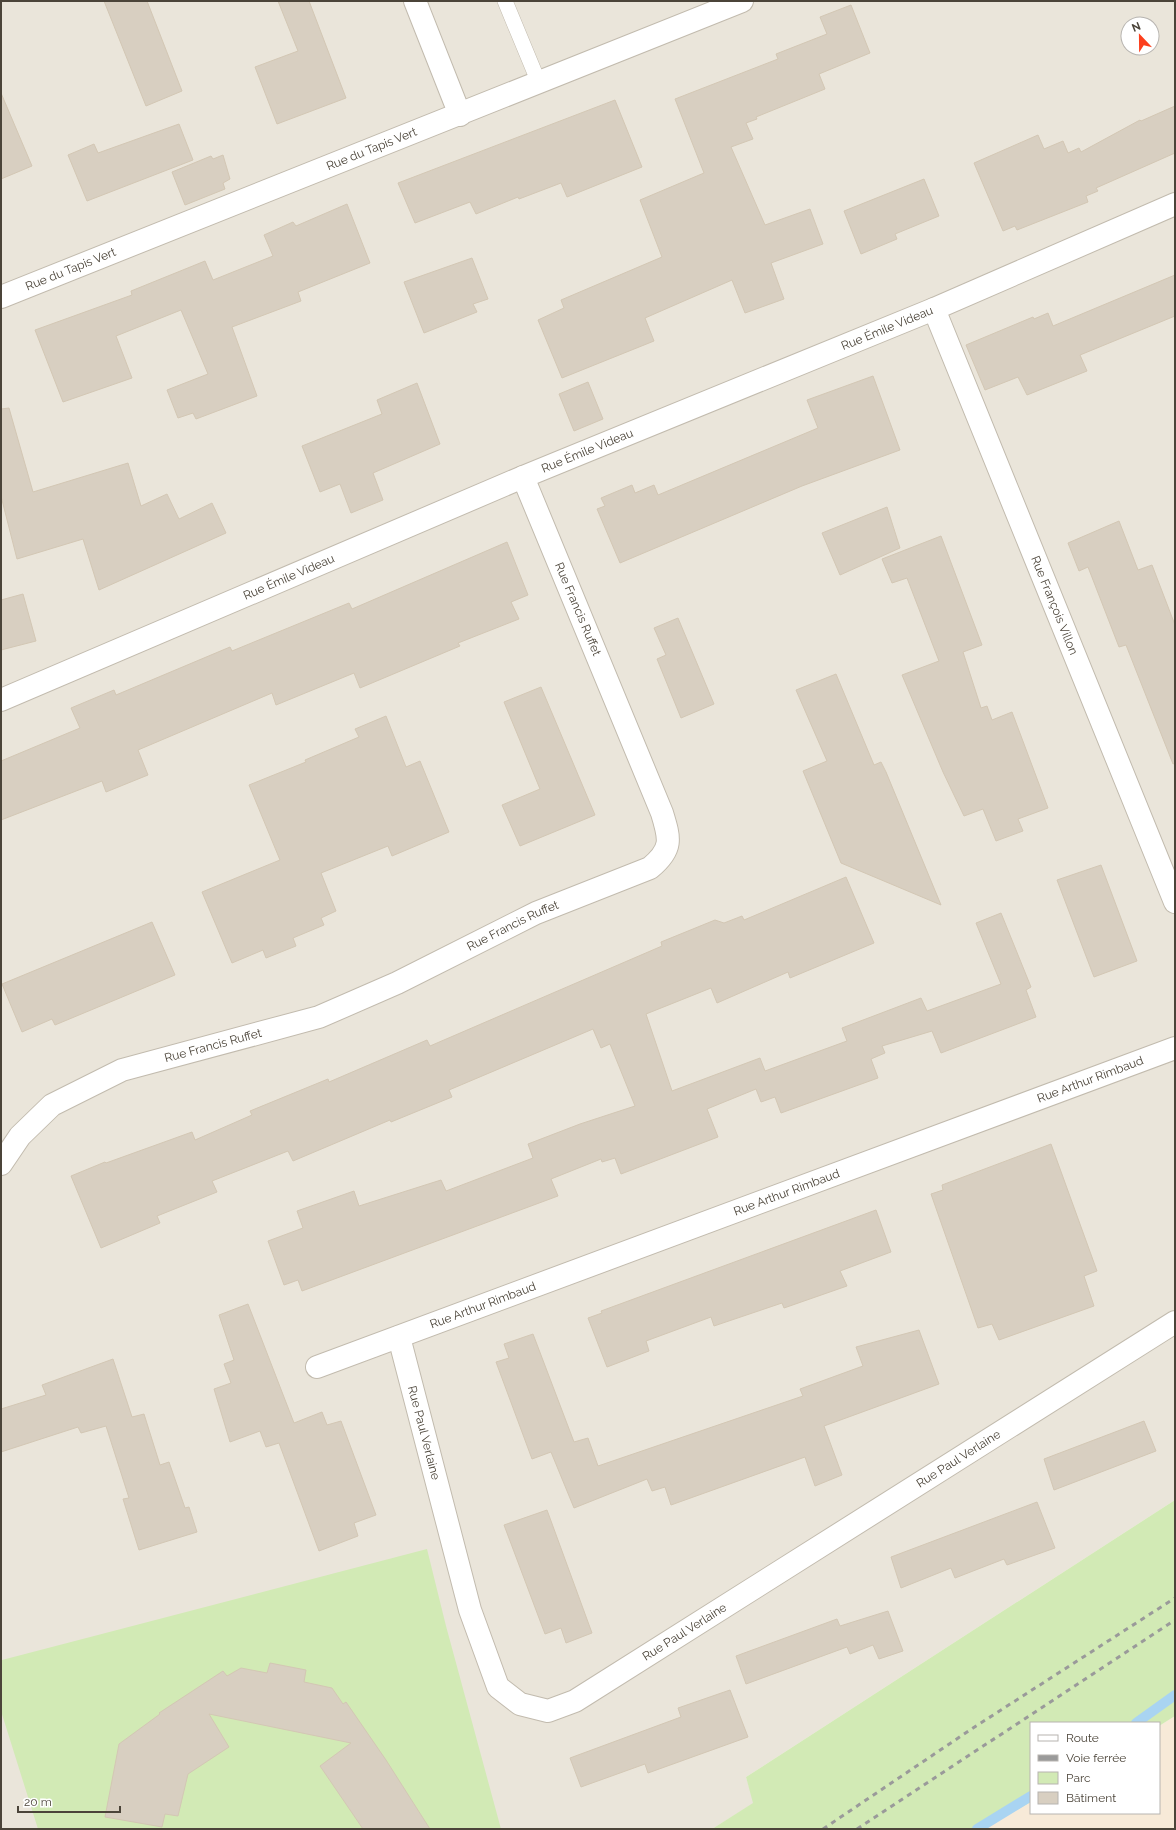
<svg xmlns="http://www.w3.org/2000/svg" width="1176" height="1830" font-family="Raleway,sans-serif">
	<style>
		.residential { fill: #eae5da; fill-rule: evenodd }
		.commercial { fill: #f7ead8 }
		.green { fill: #d2eab5 }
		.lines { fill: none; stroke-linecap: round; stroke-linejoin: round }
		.stream { stroke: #a9d4f2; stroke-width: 10 }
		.building { fill: #d8cfc1; stroke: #d3c7b4 }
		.lane-casing { stroke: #c2bbae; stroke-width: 16 }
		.street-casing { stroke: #c2bbae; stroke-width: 24 }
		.lane { stroke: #fff; stroke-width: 15 }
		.street { stroke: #fff; stroke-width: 22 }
		.rail { stroke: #9a9a9a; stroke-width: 3; stroke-dasharray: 5 5; stroke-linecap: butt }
		.labels { text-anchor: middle; stroke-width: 3.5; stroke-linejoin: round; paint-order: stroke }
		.street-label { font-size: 12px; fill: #4b4439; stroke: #fff }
	</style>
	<rect width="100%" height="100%" fill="#f6f3ec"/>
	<path class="residential" d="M 1,1 L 1175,1 L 1175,1500 L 746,1777 L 754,1803 L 712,1829 L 1,1829 ZM 1128,24 L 1152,24 L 1152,48 L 1128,48 Z"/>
	<polygon class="commercial" points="1175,1716 1175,1829 983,1829 1031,1802 1031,1813 1159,1813 1159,1726"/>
	<g class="green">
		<polygon points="1175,1500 1175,1716 1159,1726 1159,1723 1031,1723 1031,1802 983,1829 712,1829 753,1803 746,1777"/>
		<polygon points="427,1549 446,1626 501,1829 38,1829 1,1711 2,1660"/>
	</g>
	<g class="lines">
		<g class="stream">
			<polyline points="1136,1723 1175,1695"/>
			<polyline points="977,1829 1031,1796"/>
		</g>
	</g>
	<g class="building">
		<polygon points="104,1 147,1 182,91 146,106"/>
		<polygon points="278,1 309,1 346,98 277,124 255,67 298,51"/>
		<polygon points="851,5 870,53 819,74 825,89 756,117 757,119 746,123 753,139 731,147 765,225 810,209 823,244 771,263 784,299 745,313 732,280 645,318 654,341 562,378 538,320 564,308 561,300 662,257 640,200 704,173 675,99 778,59 776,54 827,34 820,17"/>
		<polygon points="1,93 32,166 1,179"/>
		<polygon points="615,100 642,167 567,197 561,183 519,199 518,197 476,214 470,202 415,223 398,183"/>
		<polygon points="1175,106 1175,153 1096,188 1098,191 1086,196 1088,202 1017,230 1015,226 1003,231 974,163 1038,135 1044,149 1063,141 1068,153 1079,148 1081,152 1140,120 1141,121"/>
		<polygon points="179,124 193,160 87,201 68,155 94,144 98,153"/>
		<polygon points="223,155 230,179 223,183 225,189 185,205 172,172 211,156 213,159"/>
		<polygon points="924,179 939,216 895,234 897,239 861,254 844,211"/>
		<polygon points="347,204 370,263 298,292 301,301 232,327 257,396 196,419 193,413 178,418 167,390 208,374 181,310 116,336 132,378 63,402 35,330 132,295 131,291 205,261 213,280 273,256 264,235 293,222 296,226"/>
		<polygon points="472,258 488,299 473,304 477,312 424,333 404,282"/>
		<polygon points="1175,275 1175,316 1080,355 1087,371 1027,395 1018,377 985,390 966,345 1033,317 1034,319 1048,313 1053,326"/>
		<polygon points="873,376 900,450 802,486 620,563 597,509 605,506 601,498 632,485 635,493 654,485 658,495 818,428 807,400"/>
		<polygon points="588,382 603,419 574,431 559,394"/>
		<polygon points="417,383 440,444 373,473 383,500 351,513 340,484 320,492 302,446 382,414 377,400"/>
		<polygon points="9,408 33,492 128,463 141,506 167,494 179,519 212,503 226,533 99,590 83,539 17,559 1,496 1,409"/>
		<polygon points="887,507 900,548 840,575 822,533"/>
		<polygon points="1119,521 1138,570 1152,565 1175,625 1175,763 1173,764 1126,645 1119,647 1088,567 1079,571 1068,543"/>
		<polygon points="941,536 982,645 963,652 981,708 987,706 992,720 1012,712 1048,808 1018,819 1023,831 996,841 983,809 964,816 943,772 902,675 939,661 907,578 892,583 882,559"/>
		<polygon points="507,542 528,595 511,602 519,619 458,643 460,646 360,688 354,673 276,705 272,693 138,750 148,775 106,792 102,781 1,820 1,761 80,728 71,708 114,690 116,695 230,647 232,651 349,603 352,609"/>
		<polygon points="23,594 36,641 1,650 1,600"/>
		<polygon points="678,618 714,704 681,718 657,659 666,655 654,628"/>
		<polygon points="836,674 874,765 881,762 886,772 941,905 841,863 803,771 827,761 796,690"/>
		<polygon points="541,687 595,815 520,846 502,805 540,789 504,702"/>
		<polygon points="386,716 406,767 420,761 449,832 392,856 388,846 321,873 336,911 321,918 324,925 293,938 296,946 266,958 263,950 232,963 202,892 280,860 249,785 306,762 305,760 359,737 355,729"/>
		<polygon points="1101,865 1137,961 1094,977 1057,880"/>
		<polygon points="846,877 874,943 790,978 788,972 717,1003 711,988 646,1014 672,1091 760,1058 765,1071 847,1041 842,1028 921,998 927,1011 1001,984 976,923 1001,913 1031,987 1026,990 1036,1017 941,1053 932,1031 882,1046 885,1053 871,1059 878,1078 781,1113 775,1097 761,1102 756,1089 707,1109 718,1137 621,1174 615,1158 602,1162 601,1159 551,1179 558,1196 302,1291 298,1280 284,1285 268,1241 303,1228 297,1211 354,1191 359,1206 441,1180 446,1191 533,1158 528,1144 580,1124 635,1106 610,1044 601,1048 593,1029 449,1090 452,1097 391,1122 390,1120 293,1161 288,1151 212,1181 217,1192 157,1216 160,1223 101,1248 71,1176 105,1162 106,1163 192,1132 195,1140 252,1115 250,1111 328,1079 329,1082 427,1040 430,1046 662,946 661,942 715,920 724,923 742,916 744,920"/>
		<polygon points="152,922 175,975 55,1025 52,1019 22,1032 2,984"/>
		<polygon points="1051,1144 1097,1271 1084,1276 1094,1306 999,1340 992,1324 978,1328 931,1194 943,1190 942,1185"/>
		<polygon points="876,1210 891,1252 840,1271 847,1286 784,1308 782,1303 714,1326 711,1317 646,1341 649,1351 607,1367 588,1318 602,1313 601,1311"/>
		<polygon points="248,1304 294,1423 322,1412 327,1425 341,1421 376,1515 354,1523 358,1536 319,1551 279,1443 266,1447 260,1431 230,1442 214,1389 231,1383 224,1364 234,1360 219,1315"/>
		<polygon points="919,1330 939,1384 824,1426 842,1475 815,1486 805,1457 671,1505 665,1487 652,1491 647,1479 574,1508 551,1452 532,1459 496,1362 509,1358 504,1344 533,1334 574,1442 588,1438 598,1466 803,1396 800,1389 863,1366 856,1347"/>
		<polygon points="113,1359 132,1417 144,1414 160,1465 169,1462 185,1508 189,1507 197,1532 139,1550 123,1499 129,1498 106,1426 81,1433 78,1427 1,1452 1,1409 46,1395 42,1385"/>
		<polygon points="1144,1421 1156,1451 1054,1490 1044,1459"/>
		<polygon points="1037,1502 1055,1548 1007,1565 1004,1559 955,1578 951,1568 901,1588 891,1557"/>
		<polygon points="547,1510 592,1633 566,1643 561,1628 545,1634 504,1525"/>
		<polygon points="888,1611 903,1651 879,1659 873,1645 850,1654 847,1647 746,1684 736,1656 837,1619 840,1626"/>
		<polygon points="270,1663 306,1670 304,1682 332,1688 343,1704 346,1702 386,1760 430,1829 363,1829 320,1766 351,1743 209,1714 229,1747 188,1774 178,1816 165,1814 162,1827 105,1817 119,1744 160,1714 159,1713 223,1671 227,1676 241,1668 267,1673"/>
		<polygon points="730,1690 748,1737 648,1773 645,1764 581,1787 570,1758 681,1717 678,1708"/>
	</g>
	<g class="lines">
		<defs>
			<polyline id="lane" points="505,1 539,83"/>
			<g id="street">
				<polyline points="415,1 460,115"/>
				<path id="s1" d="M 1,297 L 742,1"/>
				<path id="s2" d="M 934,309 L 1175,902"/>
				<path id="s3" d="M 1,700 L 523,477 L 934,309 L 1175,204"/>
				<path id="s4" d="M 1,1164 L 20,1136 L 52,1105 L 122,1070 L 319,1017 L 397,983 L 536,913 L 650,868 C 673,849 670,839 662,813 L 523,477"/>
				<path id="s5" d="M 399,1337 L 470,1610 L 498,1687 L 520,1704 L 548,1711 L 575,1701 L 1175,1322"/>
				<path id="s6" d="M 317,1367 L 1175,1048"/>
			</g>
		</defs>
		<use href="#lane" class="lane-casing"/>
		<use href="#street" class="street-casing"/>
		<use href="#lane" class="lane"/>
		<use href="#street" class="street"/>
		<g class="rail">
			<polyline points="823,1829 973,1728 1175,1598"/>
			<polyline points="857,1829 1175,1620"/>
		</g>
	</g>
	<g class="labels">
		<g class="street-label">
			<text dy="4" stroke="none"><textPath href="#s1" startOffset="399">Rue du Tapis Vert</textPath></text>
			<text dy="4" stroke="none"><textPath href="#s1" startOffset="75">Rue du Tapis Vert</textPath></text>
			<text dy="4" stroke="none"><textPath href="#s3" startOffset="961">Rue Émile Videau</textPath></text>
			<text dy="4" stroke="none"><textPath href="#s3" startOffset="637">Rue Émile Videau</textPath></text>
			<text dy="4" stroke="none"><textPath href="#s3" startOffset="313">Rue Émile Videau</textPath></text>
			<text dy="4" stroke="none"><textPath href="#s2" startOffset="320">Rue François Villon</textPath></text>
			<text transform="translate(578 609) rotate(67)" y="4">Rue Francis Ruffet</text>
			<text dy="4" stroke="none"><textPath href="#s4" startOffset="575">Rue Francis Ruffet</textPath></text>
			<text dy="4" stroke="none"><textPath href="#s4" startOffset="251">Rue Francis Ruffet</textPath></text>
			<text dy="4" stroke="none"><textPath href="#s6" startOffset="825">Rue Arthur Rimbaud</textPath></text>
			<text dy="4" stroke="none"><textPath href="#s6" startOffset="501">Rue Arthur Rimbaud</textPath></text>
			<text dy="4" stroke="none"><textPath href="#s6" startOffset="177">Rue Arthur Rimbaud</textPath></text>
			<text dy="4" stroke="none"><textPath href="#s5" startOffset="99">Rue Paul Verlaine</textPath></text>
			<text dy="4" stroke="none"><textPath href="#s5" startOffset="903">Rue Paul Verlaine</textPath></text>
			<text dy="4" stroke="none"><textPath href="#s5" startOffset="579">Rue Paul Verlaine</textPath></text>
		</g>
	</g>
	<rect width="1176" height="1830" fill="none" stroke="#4b4439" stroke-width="4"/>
	<rect x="1030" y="1722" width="130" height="92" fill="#ffffff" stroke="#b7b4b0"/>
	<rect x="1038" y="1735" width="20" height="6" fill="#ffffff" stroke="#b7b4b0"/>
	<text x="1066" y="1742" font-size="12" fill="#4b4439">Route</text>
	<rect x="1038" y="1755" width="20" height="6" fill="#9a9a9a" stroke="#b7b4b0"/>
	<text x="1066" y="1762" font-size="12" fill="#4b4439">Voie ferrée</text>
	<rect x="1038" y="1772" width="20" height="12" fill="#d2eab5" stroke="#b7b4b0"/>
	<text x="1066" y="1782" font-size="12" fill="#4b4439">Parc</text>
	<rect x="1038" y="1792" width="20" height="12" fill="#d8cfc1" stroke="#b7b4b0"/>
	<text x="1066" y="1802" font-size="12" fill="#4b4439">Bâtiment</text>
	<g transform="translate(1140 36) rotate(338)"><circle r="19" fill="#ffffff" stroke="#b7b4b0"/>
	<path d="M0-3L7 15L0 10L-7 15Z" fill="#fc3f1d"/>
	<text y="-6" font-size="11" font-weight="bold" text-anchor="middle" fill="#4b4439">N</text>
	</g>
	<path d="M18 1806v6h102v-6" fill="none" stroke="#4b4439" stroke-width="2"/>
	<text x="24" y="1806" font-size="12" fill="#4b4439" stroke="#ffffff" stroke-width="3" paint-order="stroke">20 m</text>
</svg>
